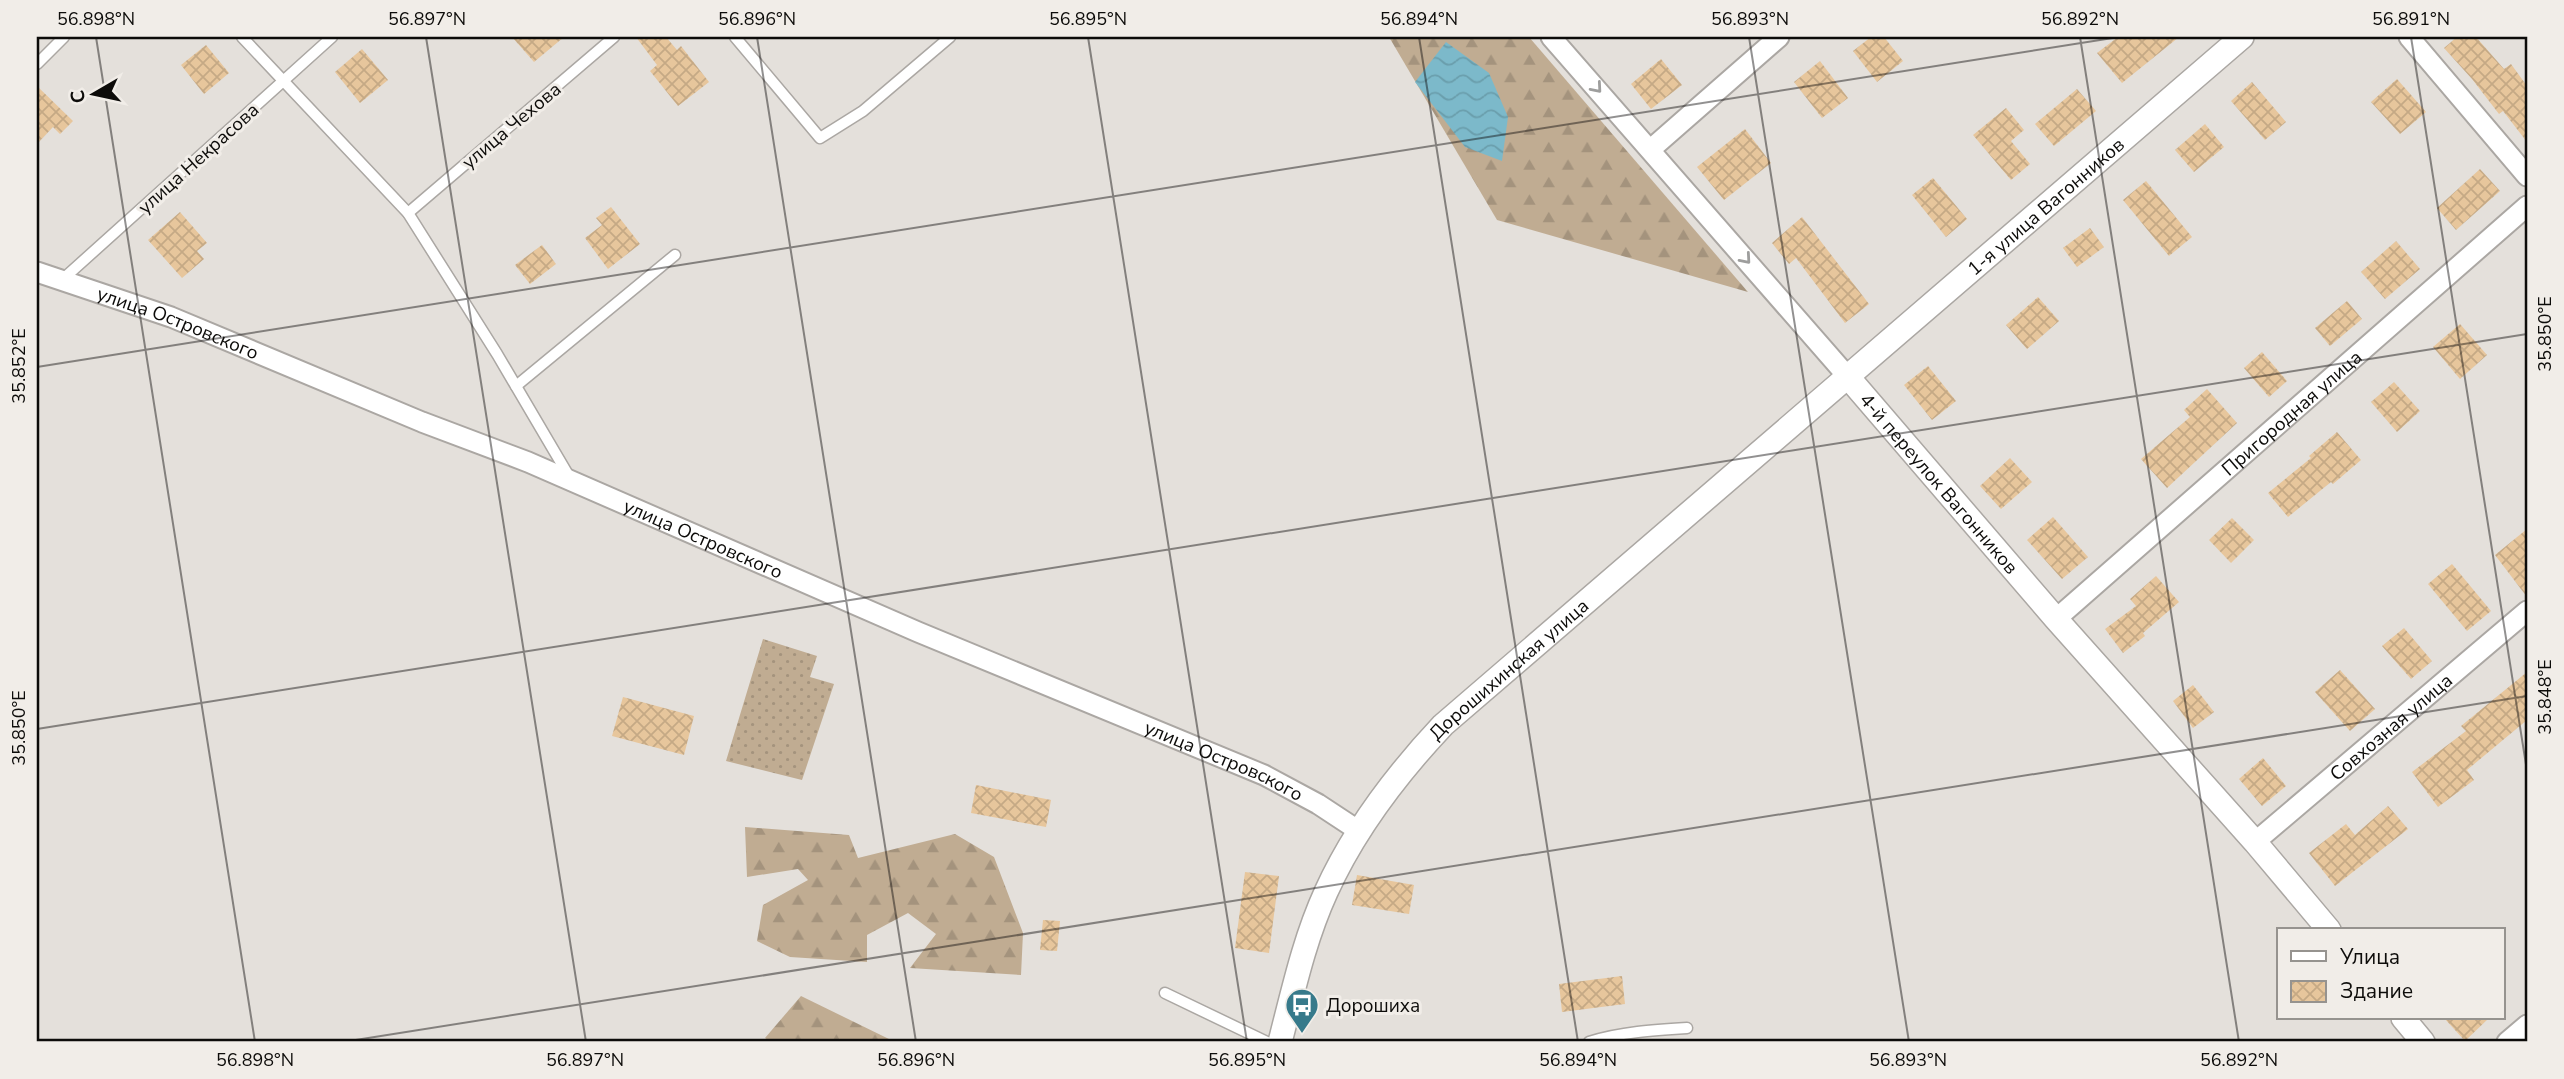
<svg xmlns="http://www.w3.org/2000/svg" width="2564" height="1079" font-family="'Nunito Sans',sans-serif">
	<style>
		.forest { fill: url(#forest-firs) }
		.garden { fill: url(#garden-dots) }
		.water { fill: url(#water-waves) }
		.building { fill: url(#building-cross-hatch) }
		.lines { fill: none; stroke-linecap: round; stroke-linejoin: round }
		.service-casing { stroke: #aba7a3; stroke-width: 13 }
		.minor-casing { stroke: #aba7a3; stroke-width: 23 }
		.tertiary-casing { stroke: #aba7a3; stroke-width: 26 }
		.service { stroke: #fff; stroke-width: 10 }
		.minor { stroke: #fff; stroke-width: 19 }
		.tertiary { stroke: #fff; stroke-width: 23 }
		.oneway { stroke: #9e9e9d }
		.ticks { fill: none; stroke: #0d0c0a; stroke-width: 2; stroke-opacity: 0.45 }
		.labels { text-anchor: middle; stroke-width: 6; stroke-linejoin: round; paint-order: stroke }
		.street-label { font-size: 19px; fill: #0d0c0a; stroke: #f1ede8 }
		.poi-label { font-size: 19px; fill: #0d0c0a; stroke: #f1ede8; text-anchor: start }
		.neatline { fill: none; stroke: #0d0c0a; stroke-width: 2.5 }
		.ticks-label { font-size: 18px; text-anchor: middle; fill: #0d0c0a }
	</style>
	<defs>
		<pattern id="forest-firs" width="22" height="20" patternUnits="userSpaceOnUse" patternTransform="scale(1.75)"><rect width="22" height="20" fill="#c0ac92"/><path d="M5 1l3.5 6h-7zM16 11l3.5 6h-7z" fill="#a4937d"/></pattern>
		<pattern id="garden-dots" width="8" height="8" patternUnits="userSpaceOnUse" patternTransform="scale(1.75)"><rect width="8" height="8" fill="#c0ac92"/><path d="M2 2h.1M6 6h.1" fill="none" stroke="#a4937d" stroke-width="1.8" stroke-linecap="round"/></pattern>
		<pattern id="water-waves" width="16" height="10" patternUnits="userSpaceOnUse" patternTransform="scale(1.75)"><rect width="16" height="10" fill="#7cb9ca"/><path d="M0 5q4-4 8 0t8 0" fill="none" stroke="#6a9eac"/></pattern>
		<pattern id="building-cross-hatch" width="8" height="8" patternUnits="userSpaceOnUse" patternTransform="scale(1.75)"><rect width="8" height="8" fill="#e7c69c"/><path d="M0 0l8 8M0 8l8-8" fill="none" stroke="#c5a985"/></pattern>
	</defs>
	<rect width="100%" height="100%" fill="#e4e0db"/>
	<g class="forest">
		<polygon points="1389,37 1529,37 1748,292 1497,220"/>
		<polygon points="745,827 849,835 858,858 955,834 994,857 1023,933 1021,975 910,968 936,934 908,913 867,935 867,962 790,957 757,941 763,905 808,880 798,869 747,877"/>
		<polygon points="801,996 891,1040 883,1042 771,1042 765,1038"/>
	</g>
	<polygon class="garden" points="763,639 817,656 810,677 834,684 802,780 726,761"/>
	<polygon class="water" points="1446,42 1489,73 1508,117 1502,161 1465,147 1415,82"/>
	<g class="building">
		<polygon points="512,37 564,37 534,62"/>
		<polygon points="636,37 666,37 677,50 681,46 709,82 678,106 650,71 657,65"/>
		<polygon points="1871,37 1884,37 1903,61 1877,82 1853,51"/>
		<polygon points="2118,37 2179,37 2122,83 2097,53"/>
		<polygon points="2457,37 2476,37 2504,69 2511,64 2527,86 2527,142 2503,111 2499,114 2472,79 2444,48"/>
		<polygon points="206,45 229,73 204,94 181,65"/>
		<polygon points="362,49 388,80 360,103 335,72"/>
		<polygon points="1661,59 1682,85 1651,109 1631,84"/>
		<polygon points="1820,61 1848,98 1822,118 1794,82"/>
		<polygon points="2397,79 2426,112 2400,134 2371,102"/>
		<polygon points="2252,82 2286,122 2265,140 2231,101"/>
		<polygon points="37,86 73,121 60,134 53,127 37,144"/>
		<polygon points="2077,89 2096,111 2054,146 2035,124"/>
		<polygon points="2006,108 2024,130 2011,141 2030,164 2011,180 1973,135"/>
		<polygon points="2205,124 2224,147 2194,172 2175,150"/>
		<polygon points="1745,129 1771,163 1724,200 1697,167"/>
		<polygon points="2480,169 2500,191 2456,230 2437,208"/>
		<polygon points="1933,178 1967,219 1946,237 1912,195"/>
		<polygon points="2146,181 2192,237 2169,256 2123,200"/>
		<polygon points="611,207 640,244 608,269 585,238 602,225 596,218"/>
		<polygon points="180,212 207,243 197,251 204,259 182,278 148,240"/>
		<polygon points="1802,217 1869,304 1845,323 1796,258 1789,264 1772,243"/>
		<polygon points="2090,228 2104,247 2077,267 2063,248"/>
		<polygon points="2396,241 2420,269 2385,299 2361,272"/>
		<polygon points="542,245 556,264 530,284 515,265"/>
		<polygon points="2038,297 2059,321 2027,349 2006,325"/>
		<polygon points="2347,301 2362,319 2330,346 2315,328"/>
		<polygon points="2460,324 2487,355 2460,379 2433,347"/>
		<polygon points="2262,352 2287,381 2269,397 2244,368"/>
		<polygon points="1928,366 1956,401 1932,420 1904,385"/>
		<polygon points="2394,382 2420,411 2397,432 2371,402"/>
		<polygon points="2207,389 2237,423 2167,488 2141,459 2190,417 2184,410"/>
		<polygon points="2337,432 2361,460 2333,484 2331,482 2288,517 2268,493 2311,458 2309,456"/>
		<polygon points="2010,458 2032,482 2001,509 1980,486"/>
		<polygon points="2053,517 2088,557 2062,579 2027,540"/>
		<polygon points="2232,518 2254,540 2231,563 2209,540"/>
		<polygon points="2527,529 2527,597 2495,555"/>
		<polygon points="2452,564 2491,611 2467,631 2428,584"/>
		<polygon points="2156,576 2179,602 2143,633 2145,636 2123,653 2105,629 2136,606 2130,599"/>
		<polygon points="2404,628 2432,661 2411,679 2382,646"/>
		<polygon points="2340,670 2375,709 2350,731 2315,692"/>
		<polygon points="2527,672 2527,720 2467,770 2474,780 2438,807 2412,772 2466,731 2461,726"/>
		<polygon points="2193,685 2214,712 2193,728 2173,701"/>
		<polygon points="623,697 694,716 684,755 612,736"/>
		<polygon points="2263,758 2286,786 2262,806 2239,779"/>
		<polygon points="976,785 1051,800 1046,827 971,813"/>
		<polygon points="2388,806 2408,829 2335,886 2309,853 2346,824 2355,835"/>
		<polygon points="1245,872 1279,876 1269,953 1235,948"/>
		<polygon points="1357,875 1414,885 1409,914 1352,905"/>
		<polygon points="1043,920 1060,921 1057,951 1040,950"/>
		<polygon points="1622,976 1625,1004 1562,1012 1559,984"/>
		<polygon points="2444,1018 2489,1018 2465,1041"/>
	</g>
	<g class="lines">
		<defs>
			<g id="service">
				<polyline points="242,37 408,213 497,354 570,478"/>
				<polyline points="735,37 820,138 863,111 950,37"/>
				<polyline points="37,64 64,37"/>
				<polyline points="408,213 614,37"/>
				<polyline points="63,279 332,37"/>
				<polyline points="516,386 675,255"/>
				<polyline points="1165,993 1267,1042"/>
				<path d="M 1589,1042 C 1621,1032 1654,1030 1687,1028"/>
			</g>
			<g id="minor">
				<polyline points="1551,37 1848,377"/>
				<polyline points="2409,37 2527,176"/>
				<polyline points="1651,149 1779,37"/>
				<path id="s1" d="M 37,272 L 171,317 L 422,422 L 528,462 L 918,632 L 1264,775 L 1318,804 L 1359,831"/>
				<path id="s2" d="M 2056,619 L 2527,206"/>
				<path id="s3" d="M 2255,842 L 2527,611"/>
				<polyline points="2507,1042 2527,1025"/>
			</g>
			<g id="tertiary">
				<path id="s4" d="M 1848,377 L 2056,619 L 2255,842 L 2329,930"/>
				<polyline points="2403,1018 2423,1042"/>
				<path id="s5" d="M 1280,1042 C 1293,992 1304,940 1326,892 C 1354,830 1396,775 1443,725 L 2242,37"/>
			</g>
		</defs>
		<use href="#service" class="service-casing"/>
		<use href="#minor" class="minor-casing"/>
		<use href="#tertiary" class="tertiary-casing"/>
		<use href="#service" class="service"/>
		<use href="#minor" class="minor"/>
		<use href="#tertiary" class="tertiary"/>
	</g>
	<defs><path id="oneway-chevron" d="M-2-3.5L2.5 0L-2 3.5" fill="none" stroke-width="1.6" stroke-linecap="round" stroke-linejoin="round" transform="scale(1.75)"/></defs>
	<g class="oneway">
		<use href="#oneway-chevron" transform="translate(1597 88) rotate(49)"/>
		<use href="#oneway-chevron" transform="translate(1746 259) rotate(49)"/>
	</g>
	<path class="ticks" d="M 96,37 L 255,1042M 426,37 L 586,1042M 757,37 L 916,1042M 1088,37 L 1247,1042M 1419,37 L 1578,1042M 1749,37 L 1909,1042M 2080,37 L 2239,1042M 2411,37 L 2527,771M 37,367 L 2119,37M 37,729 L 2527,334M 343,1042 L 2527,696"/>
	<defs>
		<symbol id="bus-pin" viewBox="-11 -11 22 30"><path d="M0 17L-7.5 6A9.5 9.5 0 1 1 7.5 6Z" fill="#377a8b" stroke="#f1ede8"/><path d="M-5-6H5V4H4V6H2V4H-2V6H-4V4H-5ZM-3.5-4V0h7V-4ZM-3.5 1.2v1.5H-2V1.2ZM2 1.2v1.5H3.5V1.2Z" fill="#fff"/></symbol>
	</defs>
	<g fill-rule="evenodd">
		<use href="#bus-pin" x="1283" y="986" width="38" height="52"/>
	</g>
	<g class="labels">
		<g class="street-label">
			<text transform="translate(511 125) rotate(-40)" y="7">улица Чехова</text>
			<text transform="translate(198 158) rotate(-42)" y="7">улица Некрасова</text>
			<text dy="7" stroke="none"><textPath href="#s5" startOffset="1157">1-я улица Вагонников</textPath></text>
			<text dy="7" stroke="none"><textPath href="#s1" startOffset="150">улица Островского</textPath></text>
			<text dy="7" stroke="none"><textPath href="#s2" startOffset="313">Пригородная улица</textPath></text>
			<text dy="7" stroke="none"><textPath href="#s4" startOffset="140">4-й переулок Вагонников</textPath></text>
			<text dy="7" stroke="none"><textPath href="#s1" startOffset="718">улица Островского</textPath></text>
			<text dy="7" stroke="none"><textPath href="#s5" startOffset="448">Дорошихинская улица</textPath></text>
			<text dy="7" stroke="none"><textPath href="#s3" startOffset="178">Совхозная улица</textPath></text>
			<text dy="7" stroke="none"><textPath href="#s1" startOffset="1284">улица Островского</textPath></text>
		</g>
		<g class="poi-label">
			<text x="1326" y="1012">Дорошиха</text>
		</g>
	</g>
	<rect width="2564" height="1079" fill="none" stroke="#f1ede8" stroke-width="77"/>
	<rect x="2277" y="928" width="228" height="91" fill="#f1ede8" stroke="#96938f" stroke-width="2"/>
	<rect x="2291" y="951" width="35" height="10" fill="#ffffff" stroke="#96938f" stroke-width="2"/>
	<text x="2340" y="964" font-size="21" fill="#0d0c0a">Улица</text>
	<rect x="2291" y="981" width="35" height="21" fill="url(#building-cross-hatch)" stroke="#96938f" stroke-width="2"/>
	<text x="2340" y="998" font-size="21" fill="#0d0c0a">Здание</text>
	<g transform="translate(94 94) rotate(261)" stroke="#f1ede8" stroke-width="5" paint-order="stroke">
	<path d="M0-5L12 26L0 18L-12 26Z" fill="#0d0c0a"/>
	<text y="-10" font-size="19" font-weight="bold" text-anchor="middle" fill="#0d0c0a">С</text>
	</g>
	<rect x="38" y="38" width="2488" height="1002" class="neatline"/>
	<g class="ticks-label">
		<text x="96" y="25">56.898°N</text>
		<text x="427" y="25">56.897°N</text>
		<text x="757" y="25">56.896°N</text>
		<text x="1088" y="25">56.895°N</text>
		<text x="1419" y="25">56.894°N</text>
		<text x="1750" y="25">56.893°N</text>
		<text x="2080" y="25">56.892°N</text>
		<text x="2411" y="25">56.891°N</text>
		<text transform="translate(2545 334) rotate(-90)" y="6">35.850°E</text>
		<text transform="translate(19 366) rotate(-90)" y="6">35.852°E</text>
		<text transform="translate(2545 697) rotate(-90)" y="6">35.848°E</text>
		<text transform="translate(19 728) rotate(-90)" y="6">35.850°E</text>
		<text x="255" y="1066">56.898°N</text>
		<text x="585" y="1066">56.897°N</text>
		<text x="916" y="1066">56.896°N</text>
		<text x="1247" y="1066">56.895°N</text>
		<text x="1578" y="1066">56.894°N</text>
		<text x="1908" y="1066">56.893°N</text>
		<text x="2239" y="1066">56.892°N</text>
	</g>
</svg>
